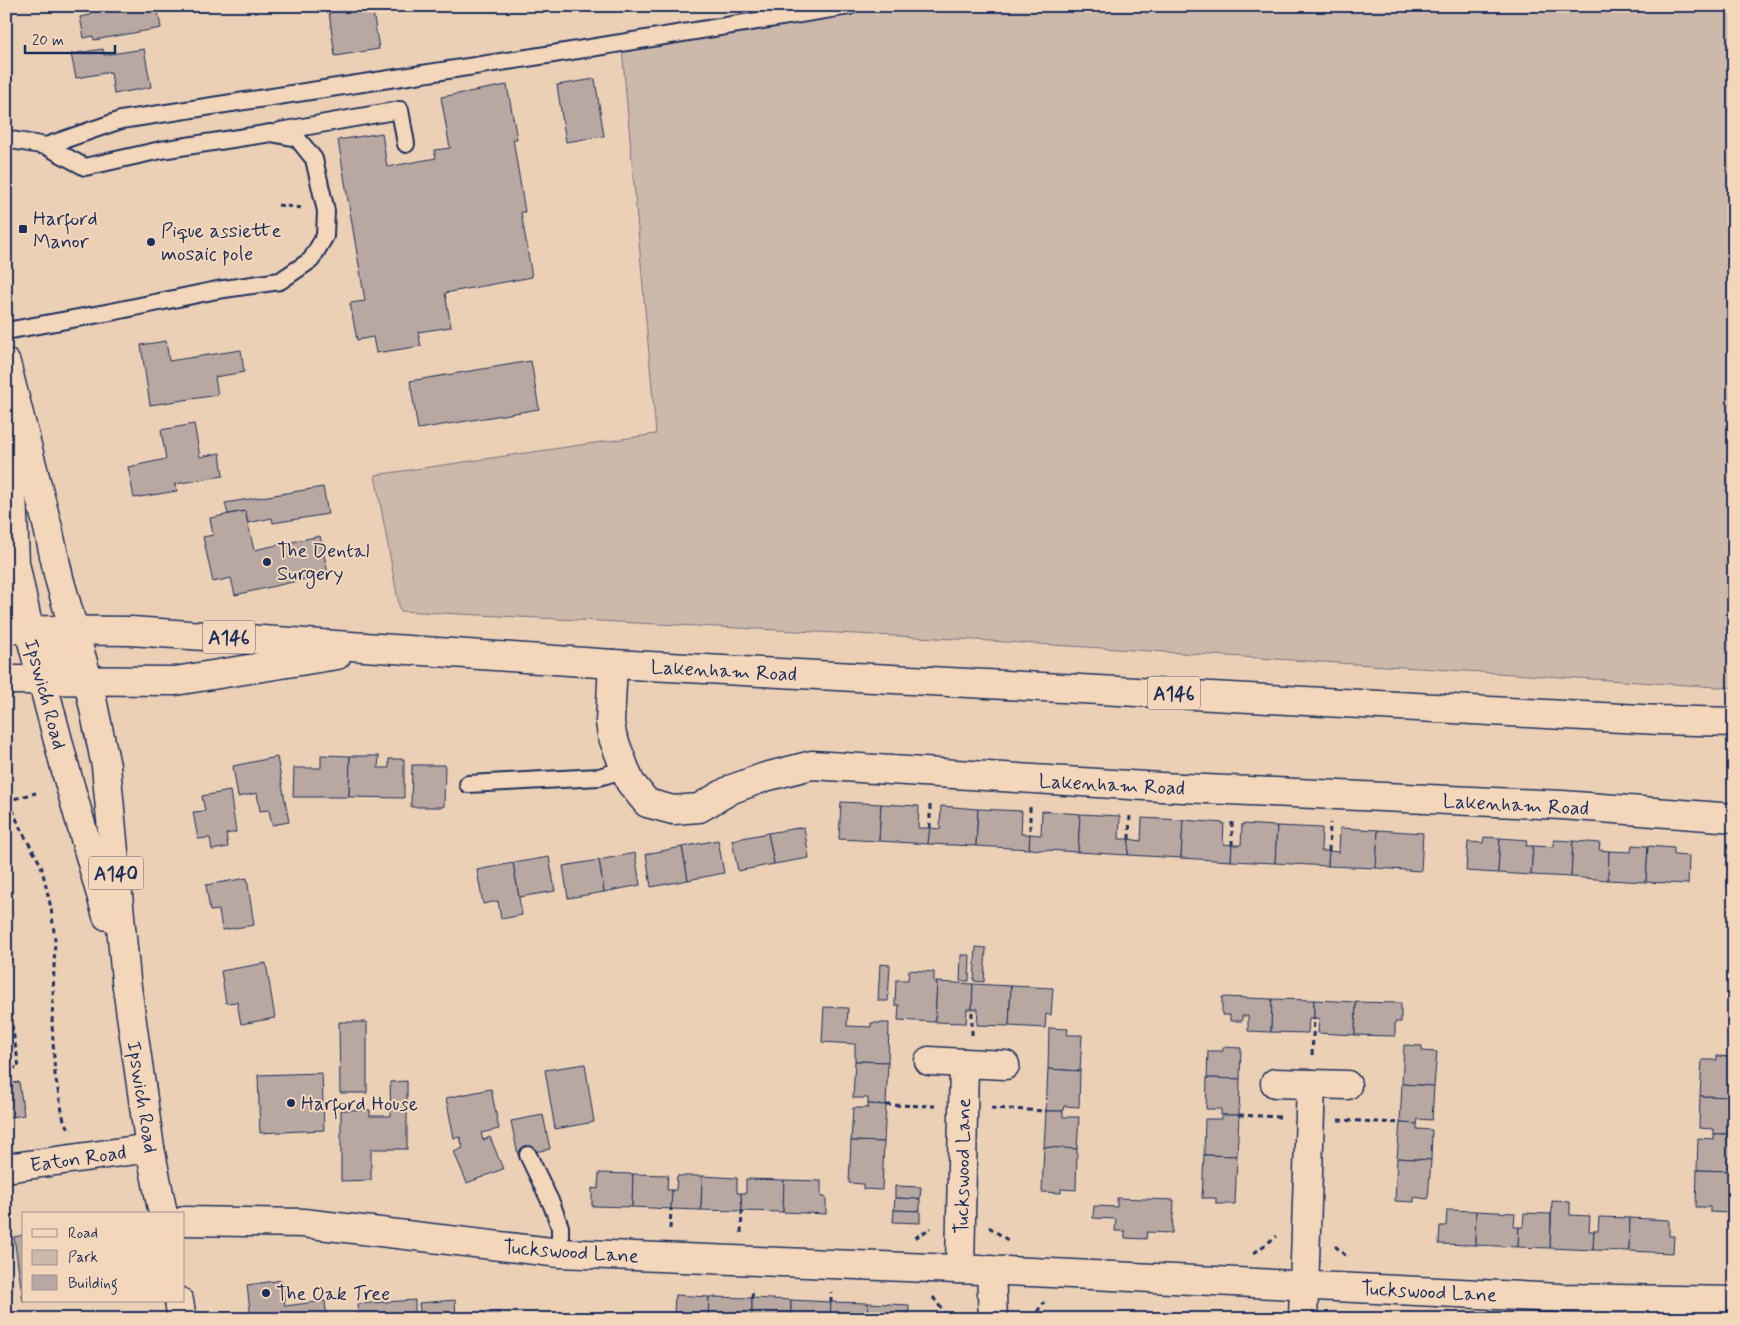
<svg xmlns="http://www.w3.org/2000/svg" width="1740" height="1325" font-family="Mynerve,sans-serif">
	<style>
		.green { fill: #cdb9a9; stroke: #747484 }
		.building { fill: #b8a8a1; stroke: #1b2f5e }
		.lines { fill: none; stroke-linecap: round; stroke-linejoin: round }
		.lane-casing { stroke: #1b2f5e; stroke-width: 20 }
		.street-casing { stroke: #1b2f5e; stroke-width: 31 }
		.primary-casing { stroke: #1b2f5e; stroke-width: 31 }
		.highway-casing { stroke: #1b2f5e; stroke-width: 31 }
		.path { stroke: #1b2f5e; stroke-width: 3; stroke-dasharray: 5 4; stroke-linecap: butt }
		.lane { stroke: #f4d7ba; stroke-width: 16 }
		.street { stroke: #f4d7ba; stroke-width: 28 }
		.primary { stroke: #f4d7ba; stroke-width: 28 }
		.highway { stroke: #f4d7ba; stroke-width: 28 }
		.poi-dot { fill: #1b2f5e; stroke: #f4d7ba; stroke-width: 2 }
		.labels { text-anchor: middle; stroke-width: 4; stroke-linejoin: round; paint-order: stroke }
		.shield { fill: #f4d7ba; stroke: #5c617a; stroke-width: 1 }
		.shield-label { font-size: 19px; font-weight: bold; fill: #1b2f5e }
		.poi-label { font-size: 20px; fill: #1b2f5e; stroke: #f4d7ba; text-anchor: start }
		.street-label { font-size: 20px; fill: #1b2f5e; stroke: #f4d7ba }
	</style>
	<rect width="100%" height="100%" fill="#ebd0b6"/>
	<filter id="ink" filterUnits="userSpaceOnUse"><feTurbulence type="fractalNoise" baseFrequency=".02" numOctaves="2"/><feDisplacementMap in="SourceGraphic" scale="10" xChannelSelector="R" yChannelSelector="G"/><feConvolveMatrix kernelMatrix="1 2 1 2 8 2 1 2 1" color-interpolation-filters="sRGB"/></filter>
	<g filter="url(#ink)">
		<polygon class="green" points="886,6 1734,6 1734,688 975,640 400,611 375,475 656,434 622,48"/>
		<g class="building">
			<polygon points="89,6 157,6 161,28 94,40 93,36 84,38 80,17 91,15"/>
			<polygon points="372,6 379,49 335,56 329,12"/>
			<polygon points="103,49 104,55 144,49 151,87 114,94 111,72 76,78 71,54"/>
			<polygon points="595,79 604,136 566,142 557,85"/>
			<polygon points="507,85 517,139 513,139 525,212 521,212 532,277 445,293 451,327 418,332 421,346 376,353 373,337 357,340 350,303 365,301 338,140 382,133 387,167 436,158 434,150 450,148 441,97"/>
			<polygon points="166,341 169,361 241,350 244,372 215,377 218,395 150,405 141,345"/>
			<polygon points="531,361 539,409 418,429 410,381"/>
			<polygon points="194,424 200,457 220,453 223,476 175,484 177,491 134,498 128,467 166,459 161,430"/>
			<polygon points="323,487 328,514 273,523 272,518 248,523 245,511 228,514 225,503"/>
			<polygon points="245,511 254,550 320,536 328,574 235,595 231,578 213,582 203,537 213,535 210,518"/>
			<polygon points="321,755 350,756 349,797 293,797 294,768 321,768"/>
			<polygon points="350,756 379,756 378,768 389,768 389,759 404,759 404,798 349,797"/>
			<polygon points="277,757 289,822 272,825 269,810 260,811 257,793 238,797 233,766"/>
			<polygon points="412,765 445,765 444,807 411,807"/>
			<polygon points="230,791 236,832 226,834 228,847 212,850 210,838 198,839 193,812 205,811 202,796"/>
			<polygon points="841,802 881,804 879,841 839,839"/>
			<polygon points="881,804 919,806 918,828 930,828 928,844 879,841"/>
			<polygon points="941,806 978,809 976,846 928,844 930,828 940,829"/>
			<polygon points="978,809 1022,811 1021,834 1030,834 1029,849 976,846"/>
			<polygon points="1042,811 1080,814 1078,852 1029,849 1030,834 1041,835"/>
			<polygon points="1080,814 1120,816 1119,839 1129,839 1128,855 1078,852"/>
			<polygon points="1142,818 1183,820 1181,858 1128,855 1129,839 1141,841"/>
			<polygon points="1183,820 1224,823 1223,844 1232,845 1231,861 1181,858"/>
			<polygon points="1242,824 1277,826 1275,863 1231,861 1232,845 1241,845"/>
			<polygon points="1277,826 1322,828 1321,851 1329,851 1328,866 1275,863"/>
			<polygon points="804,827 809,858 774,864 768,833"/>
			<polygon points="1340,828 1378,830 1376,868 1328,866 1329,851 1339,852"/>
			<polygon points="1378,830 1423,833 1421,871 1376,868"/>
			<polygon points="768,833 774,864 738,871 732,840"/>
			<polygon points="1484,837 1500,838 1498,873 1466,871 1468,842 1483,843"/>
			<polygon points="1500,838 1527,840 1526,846 1533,846 1531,875 1498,873"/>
			<polygon points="718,840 724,873 688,880 682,847"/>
			<polygon points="1554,840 1573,841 1571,877 1531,875 1533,846 1554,847"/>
			<polygon points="1573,841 1600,843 1599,850 1609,851 1608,880 1571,877"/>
			<polygon points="1632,845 1648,846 1646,882 1608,880 1609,851 1631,852"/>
			<polygon points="1648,846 1674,848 1674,855 1689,856 1688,884 1646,882"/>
			<polygon points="682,847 688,880 651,887 646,854"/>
			<polygon points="635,853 640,885 604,892 599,860"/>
			<polygon points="549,857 555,891 519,897 513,863"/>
			<polygon points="599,860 604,892 568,898 563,866"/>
			<polygon points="513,863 522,915 501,919 498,901 483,904 477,870"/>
			<polygon points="247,878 254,925 222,930 219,910 210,911 206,885"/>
			<polygon points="976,947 986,948 984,982 974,981"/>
			<polygon points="961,955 970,955 969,981 960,981"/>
			<polygon points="266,963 275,1018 241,1024 237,1002 226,1003 221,971"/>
			<polygon points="880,964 890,965 888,1001 878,1001"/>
			<polygon points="909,970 934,972 934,982 937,982 935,1022 898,1020 899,1005 895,1005 896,980 908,980"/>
			<polygon points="937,982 973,984 972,1009 967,1009 966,1023 935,1022"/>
			<polygon points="973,984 1011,986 1009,1026 977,1025 978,1009 972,1009"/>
			<polygon points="1011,986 1053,988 1051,1015 1046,1014 1045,1028 1009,1026"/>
			<polygon points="1222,997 1272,999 1271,1032 1248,1031 1248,1016 1242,1016 1242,1021 1230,1021 1230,1015 1222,1015"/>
			<polygon points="1272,999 1314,1000 1314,1018 1309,1018 1308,1033 1271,1032"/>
			<polygon points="1314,1000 1356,1002 1355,1035 1318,1033 1319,1018 1314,1018"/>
			<polygon points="1356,1002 1401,1003 1401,1022 1395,1022 1395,1036 1355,1035"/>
			<polygon points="824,1007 848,1008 847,1026 871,1027 871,1023 889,1023 888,1062 855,1061 855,1044 822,1042"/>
			<polygon points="1731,1016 1734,1016 1734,1034 1730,1034"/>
			<polygon points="339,1022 367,1022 367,1093 340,1093"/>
			<polygon points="1049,1028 1068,1029 1067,1035 1082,1035 1080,1071 1048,1069"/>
			<polygon points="1404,1045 1422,1046 1422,1051 1437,1052 1434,1086 1402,1084"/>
			<polygon points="1223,1047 1241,1048 1240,1079 1207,1078 1208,1051 1223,1051"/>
			<polygon points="1717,1056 1734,1057 1733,1097 1700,1096 1702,1060 1717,1060"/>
			<polygon points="855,1061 888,1062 886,1105 868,1104 868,1098 853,1098"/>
			<polygon points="585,1064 594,1122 555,1129 545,1070"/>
			<polygon points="1048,1069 1080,1071 1079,1107 1064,1106 1063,1111 1046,1111"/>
			<polygon points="322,1073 324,1130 260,1133 258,1075"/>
			<polygon points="1207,1078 1240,1079 1239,1115 1221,1115 1221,1109 1206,1109"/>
			<polygon points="407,1081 407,1149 371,1149 371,1180 341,1181 341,1110 370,1110 370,1116 391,1116 390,1082"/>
			<polygon points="19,1082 24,1115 6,1118 6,1084"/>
			<polygon points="1402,1084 1434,1086 1432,1120 1418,1119 1417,1124 1400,1123"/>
			<polygon points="491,1089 499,1129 481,1133 483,1140 490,1137 503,1169 467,1183 454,1152 463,1148 460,1137 454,1138 446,1098"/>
			<polygon points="1700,1096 1733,1097 1732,1134 1714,1134 1714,1129 1699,1128"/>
			<polygon points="868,1104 886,1105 884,1142 851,1141 853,1108 868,1108"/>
			<polygon points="1046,1111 1063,1111 1063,1117 1079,1117 1077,1149 1044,1147"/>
			<polygon points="543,1115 550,1149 518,1155 511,1121"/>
			<polygon points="1221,1115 1239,1115 1237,1156 1204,1155 1205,1119 1221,1119"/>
			<polygon points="1400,1123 1417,1124 1417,1129 1432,1130 1431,1160 1397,1158"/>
			<polygon points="1714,1134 1732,1134 1730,1171 1697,1170 1698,1138 1714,1139"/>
			<polygon points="851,1141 884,1142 882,1190 863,1189 863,1184 849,1183"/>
			<polygon points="1044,1147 1077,1149 1076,1190 1061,1189 1061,1193 1042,1192"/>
			<polygon points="1204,1155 1237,1156 1235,1204 1216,1204 1216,1198 1202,1198"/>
			<polygon points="1397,1158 1431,1160 1428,1199 1414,1197 1414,1202 1395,1201"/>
			<polygon points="1697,1170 1730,1171 1729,1213 1710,1212 1710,1207 1696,1207"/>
			<polygon points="599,1173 633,1174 632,1207 592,1206 592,1188 598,1189"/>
			<polygon points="633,1174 668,1175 667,1190 672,1190 671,1209 632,1207"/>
			<polygon points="677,1176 702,1176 701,1210 671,1209 672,1190 676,1190"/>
			<polygon points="702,1176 737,1178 737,1193 741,1193 742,1211 701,1210"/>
			<polygon points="746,1179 784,1180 783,1212 742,1211 741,1193 746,1193"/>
			<polygon points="784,1180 821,1181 821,1197 826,1197 826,1214 783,1212"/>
			<polygon points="895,1186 921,1187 920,1199 895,1198"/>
			<polygon points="895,1198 920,1199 920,1211 894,1210"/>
			<polygon points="1117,1198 1174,1200 1172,1233 1147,1232 1146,1239 1125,1238 1125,1231 1115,1231 1116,1219 1093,1218 1094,1206 1117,1207"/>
			<polygon points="1552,1201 1570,1202 1570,1215 1590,1216 1589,1231 1594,1231 1593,1250 1550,1248"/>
			<polygon points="894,1210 920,1211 920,1223 893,1222"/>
			<polygon points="1447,1210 1476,1211 1475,1245 1439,1244 1440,1226 1446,1226"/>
			<polygon points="1476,1211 1515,1213 1514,1227 1519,1227 1518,1247 1475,1245"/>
			<polygon points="1524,1213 1551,1214 1550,1248 1518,1247 1519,1227 1523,1227"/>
			<polygon points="1599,1217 1630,1218 1629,1251 1593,1250 1594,1231 1598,1231"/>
			<polygon points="1630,1218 1669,1220 1669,1236 1674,1236 1673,1253 1629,1251"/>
			<polygon points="24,1235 24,1301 23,1301 14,1237"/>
			<polygon points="282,1280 285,1306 325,1301 327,1319 251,1319 247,1285"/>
			<polygon points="675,1295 709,1297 708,1319 679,1319 680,1313 674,1313"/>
			<polygon points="709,1297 752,1298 752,1317 747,1317 747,1319 708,1319"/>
			<polygon points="752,1298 791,1300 791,1319 756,1319 752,1317"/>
			<polygon points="415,1300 415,1319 358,1319 357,1304"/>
			<polygon points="455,1300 456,1319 421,1319 419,1303"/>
			<polygon points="791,1300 831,1302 830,1319 791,1319"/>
			<polygon points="831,1302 868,1303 867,1319 830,1319"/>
			<polygon points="868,1303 909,1305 909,1319 867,1319"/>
			<polygon points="499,1312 499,1319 483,1319 483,1313"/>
		</g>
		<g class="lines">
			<defs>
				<g id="lane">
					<polyline points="280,131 400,110 406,144"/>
					<polyline points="6,139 46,146 85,167 161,150 271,133 297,138 314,159 326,211 325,236 311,260 280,281 217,290 111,312 6,331"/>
					<polyline points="46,146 121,120 553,54 850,6"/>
					<polyline points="468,784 599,777 626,769"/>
					<polyline points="528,1155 552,1205 560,1227 560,1253"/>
				</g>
				<g id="street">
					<polyline points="613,664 610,722 612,735 630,782 647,803 673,810 699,808 732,789 765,777 812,765 1161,787 1562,805 1734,818"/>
					<polyline points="929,1061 964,1063"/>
					<polyline points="1275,1083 1311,1084"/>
					<polyline points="6,1168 150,1148"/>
					<polyline points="184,1221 303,1223 560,1253 1031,1272 1560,1298 1734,1301"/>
					<polyline points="960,1269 964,1063 1005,1065"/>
					<polyline points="991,1270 993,1319"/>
					<polyline points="1303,1319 1311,1084 1347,1085"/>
				</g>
				<g id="primary">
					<polyline points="6,363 48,528 59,578 88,680"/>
					<polyline points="9,423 15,563 29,630"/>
				</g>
				<g id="highway">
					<polyline points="6,628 29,630 131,631 613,664 1659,720 1734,722"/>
					<polyline points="29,630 67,775 107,916"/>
					<polyline points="29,630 88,680"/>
					<polyline points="6,680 175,681 337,655"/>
					<polyline points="88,680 106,766 126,980 150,1148 163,1214"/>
					<polyline points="179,1301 182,1319"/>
				</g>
			</defs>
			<use href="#lane" class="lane-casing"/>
			<use href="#street" class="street-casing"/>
			<use href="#primary" class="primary-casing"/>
			<use href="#highway" class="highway-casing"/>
			<g class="path">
				<polyline points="278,205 302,208"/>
				<polyline points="6,752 14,749"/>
				<polyline points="6,757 10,767 9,800 20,828 41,865 51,908 55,940 52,1025 55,1075 64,1121 71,1131"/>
				<polyline points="6,801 36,793"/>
				<polyline points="1030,807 1030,834"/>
				<polyline points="930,828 930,801"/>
				<polyline points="1129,839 1130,813"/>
				<polyline points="1232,845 1232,818"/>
				<polyline points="1329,851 1330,823"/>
				<polyline points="6,892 9,905 6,908"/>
				<polyline points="6,936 11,962 6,971"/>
				<polyline points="6,990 19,1067 6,1069"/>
				<polyline points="972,1035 972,1009"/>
				<polyline points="1312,1055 1314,1018"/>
				<polyline points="886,1105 935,1106"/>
				<polyline points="991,1108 1046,1111"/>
				<polyline points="1239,1115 1282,1117"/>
				<polyline points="1338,1120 1400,1123"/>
				<polyline points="1732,1134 1734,1134"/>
				<polyline points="989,1227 1009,1241"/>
				<polyline points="670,1229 671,1209"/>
				<polyline points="741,1233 742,1211"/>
				<polyline points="915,1238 931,1228"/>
				<polyline points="1335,1246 1347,1257"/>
				<polyline points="1254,1253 1277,1236"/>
				<polyline points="933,1297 949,1319"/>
				<polyline points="752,1298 753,1289"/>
				<polyline points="831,1302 831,1292"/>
				<polyline points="1032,1319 1044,1302"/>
			</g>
			<use href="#lane" class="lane"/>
			<use href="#street" class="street"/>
			<use href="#primary" class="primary"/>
			<use href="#highway" class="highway"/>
		</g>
	</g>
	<g class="poi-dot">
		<rect x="18" y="224" width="10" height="10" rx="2.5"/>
		<circle cx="151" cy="242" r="5"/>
		<circle cx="267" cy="562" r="5"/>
		<circle cx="291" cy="1103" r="5"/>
		<circle cx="266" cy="1293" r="5"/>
	</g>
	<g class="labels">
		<g class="shield">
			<rect x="203" y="620.5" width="52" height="33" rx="4"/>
			<rect x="1148" y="676.5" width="52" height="33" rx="4"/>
			<rect x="88.5" y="856.5" width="55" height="33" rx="4"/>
		</g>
		<g class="shield-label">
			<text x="229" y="644">A146</text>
			<text x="1174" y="700">A146</text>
			<text x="116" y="880">A140</text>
		</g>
		<g class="poi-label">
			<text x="33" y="225">Harford<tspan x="33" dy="23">Manor</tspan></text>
			<text x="161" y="237">Pique assiette<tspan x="161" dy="23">mosaic pole</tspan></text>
			<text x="277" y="557">The Dental<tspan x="277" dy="23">Surgery</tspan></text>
			<text x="301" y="1110">Harford House</text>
			<text x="276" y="1300">The Oak Tree</text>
		</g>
		<g class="street-label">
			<text transform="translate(724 670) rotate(3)" y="7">Lakenham Road</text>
			<text transform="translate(46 694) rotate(75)" y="7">Ipswich Road</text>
			<text transform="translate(1112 784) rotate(3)" y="7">Lakenham Road</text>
			<text transform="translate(1516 804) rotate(3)" y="7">Lakenham Road</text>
			<text transform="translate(143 1097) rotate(81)" y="7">Ipswich Road</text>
			<text transform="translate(78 1158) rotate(-8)" y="7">Eaton Road</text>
			<text transform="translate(962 1166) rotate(-89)" y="7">Tuckswood Lane</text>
			<text transform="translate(571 1251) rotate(4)" y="7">Tuckswood Lane</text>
			<text transform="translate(1429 1291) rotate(3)" y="7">Tuckswood Lane</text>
		</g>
	</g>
	<rect width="1740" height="1325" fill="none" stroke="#f4d7ba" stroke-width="25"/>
	<rect x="12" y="12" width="1715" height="1300" fill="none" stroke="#1b2f5e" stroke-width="2" filter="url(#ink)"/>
	<rect x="22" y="1212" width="162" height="90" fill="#f4d7ba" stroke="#9d9495"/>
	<rect x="32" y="1229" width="25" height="8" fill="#f4d7ba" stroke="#9d9495"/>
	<text x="68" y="1238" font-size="15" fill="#1b2f5e">Road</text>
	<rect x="32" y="1250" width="25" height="15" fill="#cdb9a9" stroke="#9d9495"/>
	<text x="68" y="1262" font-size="15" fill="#1b2f5e">Park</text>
	<rect x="32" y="1275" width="25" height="15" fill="#b8a8a1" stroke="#9d9495"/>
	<text x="68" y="1288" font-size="15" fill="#1b2f5e">Building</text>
	<path d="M25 45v8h90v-8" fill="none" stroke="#1b2f5e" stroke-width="2.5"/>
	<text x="32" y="45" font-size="15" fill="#1b2f5e" stroke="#f4d7ba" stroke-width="4" paint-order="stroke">20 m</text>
</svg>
